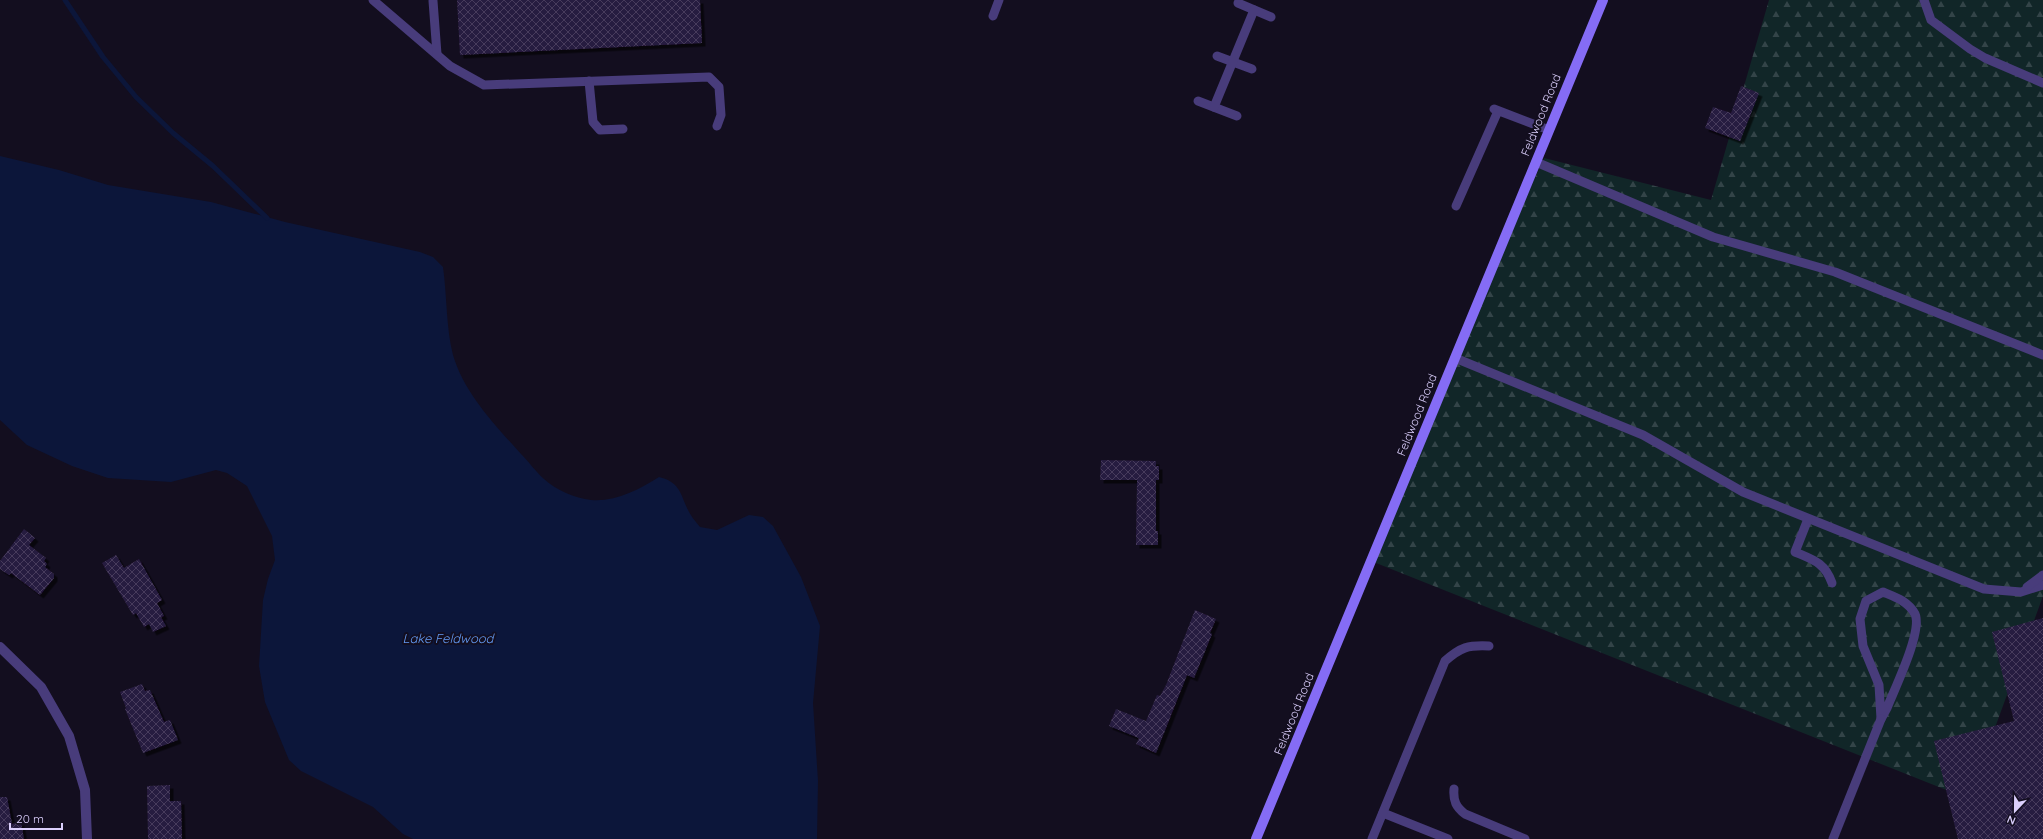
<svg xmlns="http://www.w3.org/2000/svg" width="2043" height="839" font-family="Quicksand,sans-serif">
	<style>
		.forest { fill: url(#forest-firs) }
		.water { fill: #0c163a }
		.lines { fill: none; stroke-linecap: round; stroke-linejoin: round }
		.stream { stroke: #0c163a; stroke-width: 5 }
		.building { fill: url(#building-cross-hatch); filter: url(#shadow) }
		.lane { stroke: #483c7b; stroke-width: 9 }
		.street { stroke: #483c7b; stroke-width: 10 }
		.secondary { stroke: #856cf5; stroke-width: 10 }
		.labels { text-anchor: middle; stroke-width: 4; stroke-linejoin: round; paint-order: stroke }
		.street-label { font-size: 12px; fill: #dbcffc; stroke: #130e1f }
		.water-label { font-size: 13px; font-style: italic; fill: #649bf5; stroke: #130e1f }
	</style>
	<defs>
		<pattern id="forest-firs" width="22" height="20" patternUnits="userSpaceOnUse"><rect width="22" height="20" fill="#112628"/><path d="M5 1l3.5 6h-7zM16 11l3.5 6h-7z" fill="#334448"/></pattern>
		<pattern id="building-cross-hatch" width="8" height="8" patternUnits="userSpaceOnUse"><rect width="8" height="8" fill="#281b3f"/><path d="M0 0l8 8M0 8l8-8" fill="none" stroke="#473b5c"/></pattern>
		<filter id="shadow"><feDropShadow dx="3.5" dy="3.5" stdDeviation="0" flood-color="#0009"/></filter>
	</defs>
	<rect width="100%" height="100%" fill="#130e1f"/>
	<polygon class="forest" points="1769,0 2043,0 2043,596 1969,799 1371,561 1445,375 1544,158 1711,200"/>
	<path class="water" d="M 0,156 L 59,170 L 108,185 L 211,202 L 285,222 L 420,252 L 433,257 L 443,267 C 447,295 446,328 453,355 C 464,393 495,425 521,454 C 529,462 536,472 544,479 C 556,490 575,498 591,500 C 616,502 638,490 659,477 C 679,482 680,492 687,508 C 690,515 695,521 700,527 L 717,530 L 749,515 L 763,517 L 773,526 L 801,577 L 820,626 L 813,703 L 818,781 L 817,839 L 413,839 L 403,834 L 373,807 L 301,771 L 289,760 L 265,702 L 259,666 L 263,600 L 268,579 L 275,560 L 272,536 L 247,486 L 227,473 L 216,470 L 171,482 L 108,478 L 72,466 L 27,445 L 0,420 Z"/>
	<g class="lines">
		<polyline class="stream" points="65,0 103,57 136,97 173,133 213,166 267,218"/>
	</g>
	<g class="building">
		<polygon points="457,0 700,0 702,43 460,55"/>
		<polygon points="1741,86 1759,93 1740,141 1705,128 1713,107 1731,113"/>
		<polygon points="1101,460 1156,461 1156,466 1159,466 1159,480 1156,480 1156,531 1158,531 1158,545 1136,545 1137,480 1100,480"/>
		<polygon points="24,529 35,538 29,545 46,558 44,561 47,564 45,567 54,574 54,578 40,595 11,573 9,575 0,569 0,561"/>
		<polygon points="116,555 124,568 139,559 162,600 157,603 164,616 161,617 166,626 153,632 149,624 144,627 136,613 133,615 102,563"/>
		<polygon points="1195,610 1216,619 1210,633 1212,634 1194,678 1187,675 1156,753 1136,744 1139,738 1109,726 1116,709 1146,721 1157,695 1160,696 1166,685"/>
		<polygon points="2043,618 2043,839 1958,839 1934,741 2014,721 1992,632"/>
		<polygon points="142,684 145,691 150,690 164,722 170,720 178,740 143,753 125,709 126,708 120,692"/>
		<polygon points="170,785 170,801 181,801 182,839 148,839 147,786"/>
		<polygon points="0,797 7,797 12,824 21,822 24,839 0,839"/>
	</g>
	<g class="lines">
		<g class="lane">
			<polyline points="373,0 450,66 484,85 709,77 719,87 721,115 717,126"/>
			<polyline points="1924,0 1931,20 1970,49 1985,58 2043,83"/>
			<polyline points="433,1 437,54"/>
			<polyline points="1238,3 1271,17"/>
			<polyline points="993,16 999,0"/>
			<polyline points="1217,56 1252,69"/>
			<polyline points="589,81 593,122 600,130 623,129"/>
			<polyline points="1198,101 1237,116"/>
			<polyline points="1214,107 1254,10"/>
			<polyline points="1494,109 1549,130"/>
			<polyline points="1536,162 1713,237 1835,272 2043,355"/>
			<polyline points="1456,206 1498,111"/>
			<polyline points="1455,358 1643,435 1743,492 1984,589 2021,592 2043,585"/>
			<path d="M 1808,519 L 1795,552 C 1814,560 1825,563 1832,583"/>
			<polyline points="2027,587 2043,575"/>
			<path d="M 1883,592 C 1895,597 1908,601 1915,614 C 1923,631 1894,690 1887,708 L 1881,719 L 1879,685 L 1863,646 L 1860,619 L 1866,601 Z"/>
			<path d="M 1454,789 C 1453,801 1456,807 1465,814 L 1525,839"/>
			<polyline points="1383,813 1448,839"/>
			<path d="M 1372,839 L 1445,661 C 1461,647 1468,645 1489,646"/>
			<polyline points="1833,839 1881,719"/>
		</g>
		<polyline class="street" points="0,647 41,687 69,736 85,790 87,839"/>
		<polyline class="secondary" points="1256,839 1603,0"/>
	</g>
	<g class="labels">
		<g class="street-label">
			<text transform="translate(1541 115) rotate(-68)" y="4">Feldwood Road</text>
			<text transform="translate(1417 415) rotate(-68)" y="4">Feldwood Road</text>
			<text transform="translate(1294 714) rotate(-68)" y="4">Feldwood Road</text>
		</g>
		<g class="water-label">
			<text x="448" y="643">Lake Feldwood</text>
		</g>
	</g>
	<g transform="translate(2015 811) rotate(202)" stroke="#130e1f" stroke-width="3" paint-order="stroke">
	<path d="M0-3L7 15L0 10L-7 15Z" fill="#dbcffc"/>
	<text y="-6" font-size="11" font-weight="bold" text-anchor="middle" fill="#dbcffc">N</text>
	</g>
	<path d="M10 823v6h52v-6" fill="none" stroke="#dbcffc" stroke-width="2"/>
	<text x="16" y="823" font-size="12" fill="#dbcffc" stroke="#130e1f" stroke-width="3" paint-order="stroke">20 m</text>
</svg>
